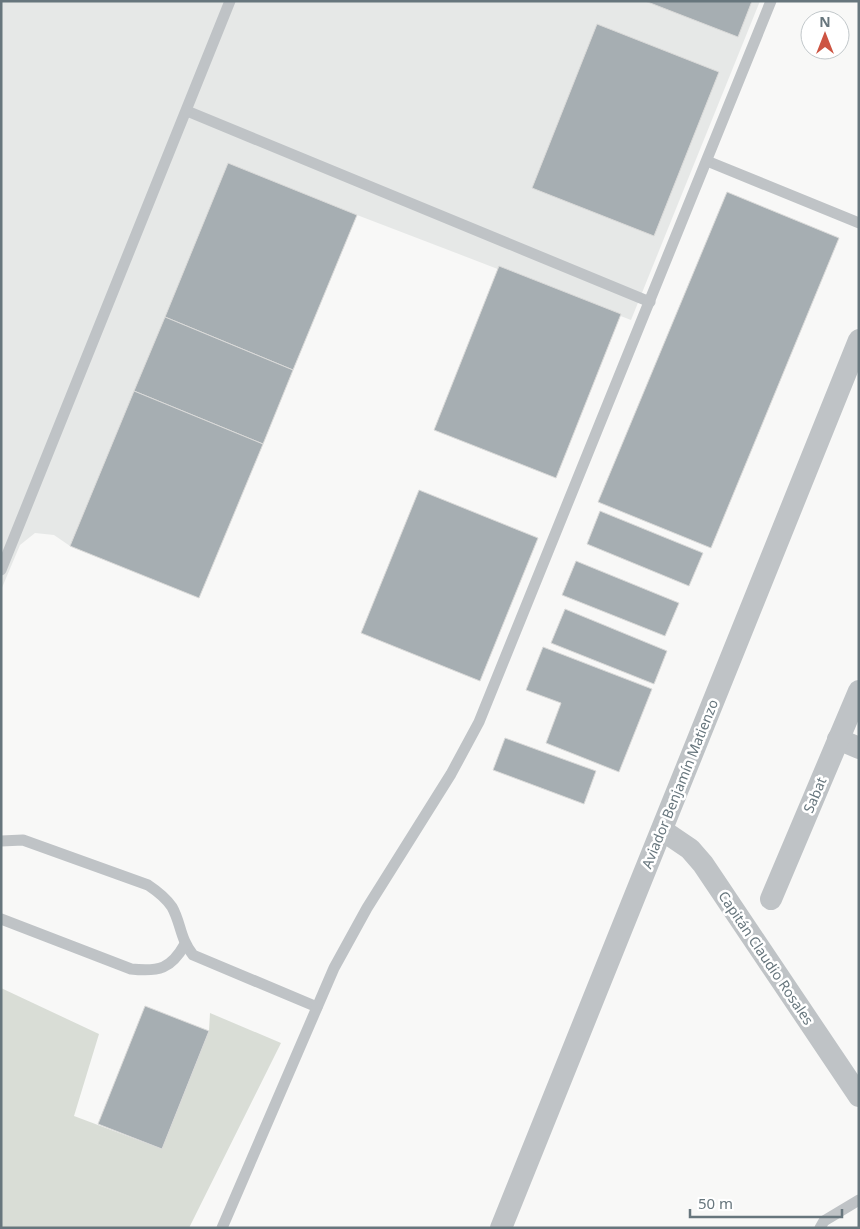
<svg xmlns="http://www.w3.org/2000/svg" width="860" height="1229" font-family="'Noto Sans',sans-serif">
	<style>
		.built { fill: #e6e8e7 }
		.green { fill: #d9ddd6 }
		.building { fill: #a6aeb2; stroke: #dadad9 }
		.lines { fill: none; stroke-linecap: round; stroke-linejoin: round }
		.service { stroke: #bfc3c6; stroke-width: 11 }
		.minor { stroke: #bfc3c6; stroke-width: 22 }
		.labels { text-anchor: middle; stroke-width: 5; stroke-linejoin: round; paint-order: stroke }
		.street-label { font-size: 14px; fill: #67767d; stroke: #fff }
	</style>
	<rect width="100%" height="100%" fill="#f8f8f7"/>
	<polygon class="built" points="1,1 760,1 631,320 357,215 199,598 70,546 54,535 35,533 20,545 1,590"/>
	<polygon class="green" points="1,988 99,1034 74,1116 162,1149 209,1031 210,1013 281,1043 189,1228 1,1228"/>
	<g class="building">
		<polygon points="645,1 752,1 738,37"/>
		<polygon points="597,24 719,72 654,236 532,188"/>
		<polygon points="228,163 357,215 293,370 165,317"/>
		<polygon points="727,192 839,238 711,548 598,502"/>
		<polygon points="499,266 621,314 556,478 434,430"/>
		<polygon points="165,317 293,370 263,444 134,391"/>
		<polygon points="134,391 263,444 199,598 70,546"/>
		<polygon points="419,490 538,538 480,681 361,633"/>
		<polygon points="600,511 703,553 689,586 587,544"/>
		<polygon points="576,561 679,603 665,636 562,595"/>
		<polygon points="565,609 667,651 654,684 551,643"/>
		<polygon points="543,647 652,689 619,772 546,743 561,703 526,690"/>
		<polygon points="505,738 596,771 584,804 493,770"/>
		<polygon points="145,1006 209,1031 162,1149 98,1124"/>
	</g>
	<g class="lines">
		<g class="service">
			<polyline points="187,111 650,302"/>
			<polyline points="707,161 859,223"/>
			<polyline points="1,570 230,1"/>
			<path d="M 1,841 L 23,840 L 148,885 C 157,891 166,898 172,907 C 181,923 180,939 193,955 L 317,1007"/>
			<path d="M 1,919 L 131,969 C 159,972 171,969 185,944"/>
			<polyline points="222,1228 334,968 367,908 451,774 479,722 771,1"/>
			<polyline points="820,1228 824,1221 859,1200"/>
		</g>
		<g class="minor">
			<polyline points="838,739 859,748"/>
			<polyline points="662,830 690,849 703,864 859,1096"/>
			<polyline points="771,899 859,691"/>
			<polyline points="501,1228 859,340"/>
		</g>
	</g>
	<g class="labels">
		<g class="street-label">
			<text transform="translate(680 784) rotate(-68)" y="5">Aviador Benjamín Matienzo</text>
			<text transform="translate(815 795) rotate(-67)" y="5">Sabat</text>
			<text transform="translate(766 958) rotate(56)" y="5">Capitán Claudio Rosales</text>
		</g>
	</g>
	<rect width="860" height="1229" fill="none" stroke="#67767d" stroke-width="5"/>
	<g transform="translate(825 35)"><circle r="24" fill="#ffffff" stroke="#c2c8cb"/>
	<path d="M0-4L9 19L0 12L-9 19Z" fill="#cd5442"/>
	<text y="-8" font-size="14" font-weight="bold" text-anchor="middle" fill="#67767d">N</text>
	</g>
	<path d="M690 1209v8h152v-8" fill="none" stroke="#67767d" stroke-width="2.5"/>
	<text x="698" y="1209" font-size="15" fill="#67767d" stroke="#ffffff" stroke-width="4" paint-order="stroke">50 m</text>
</svg>
